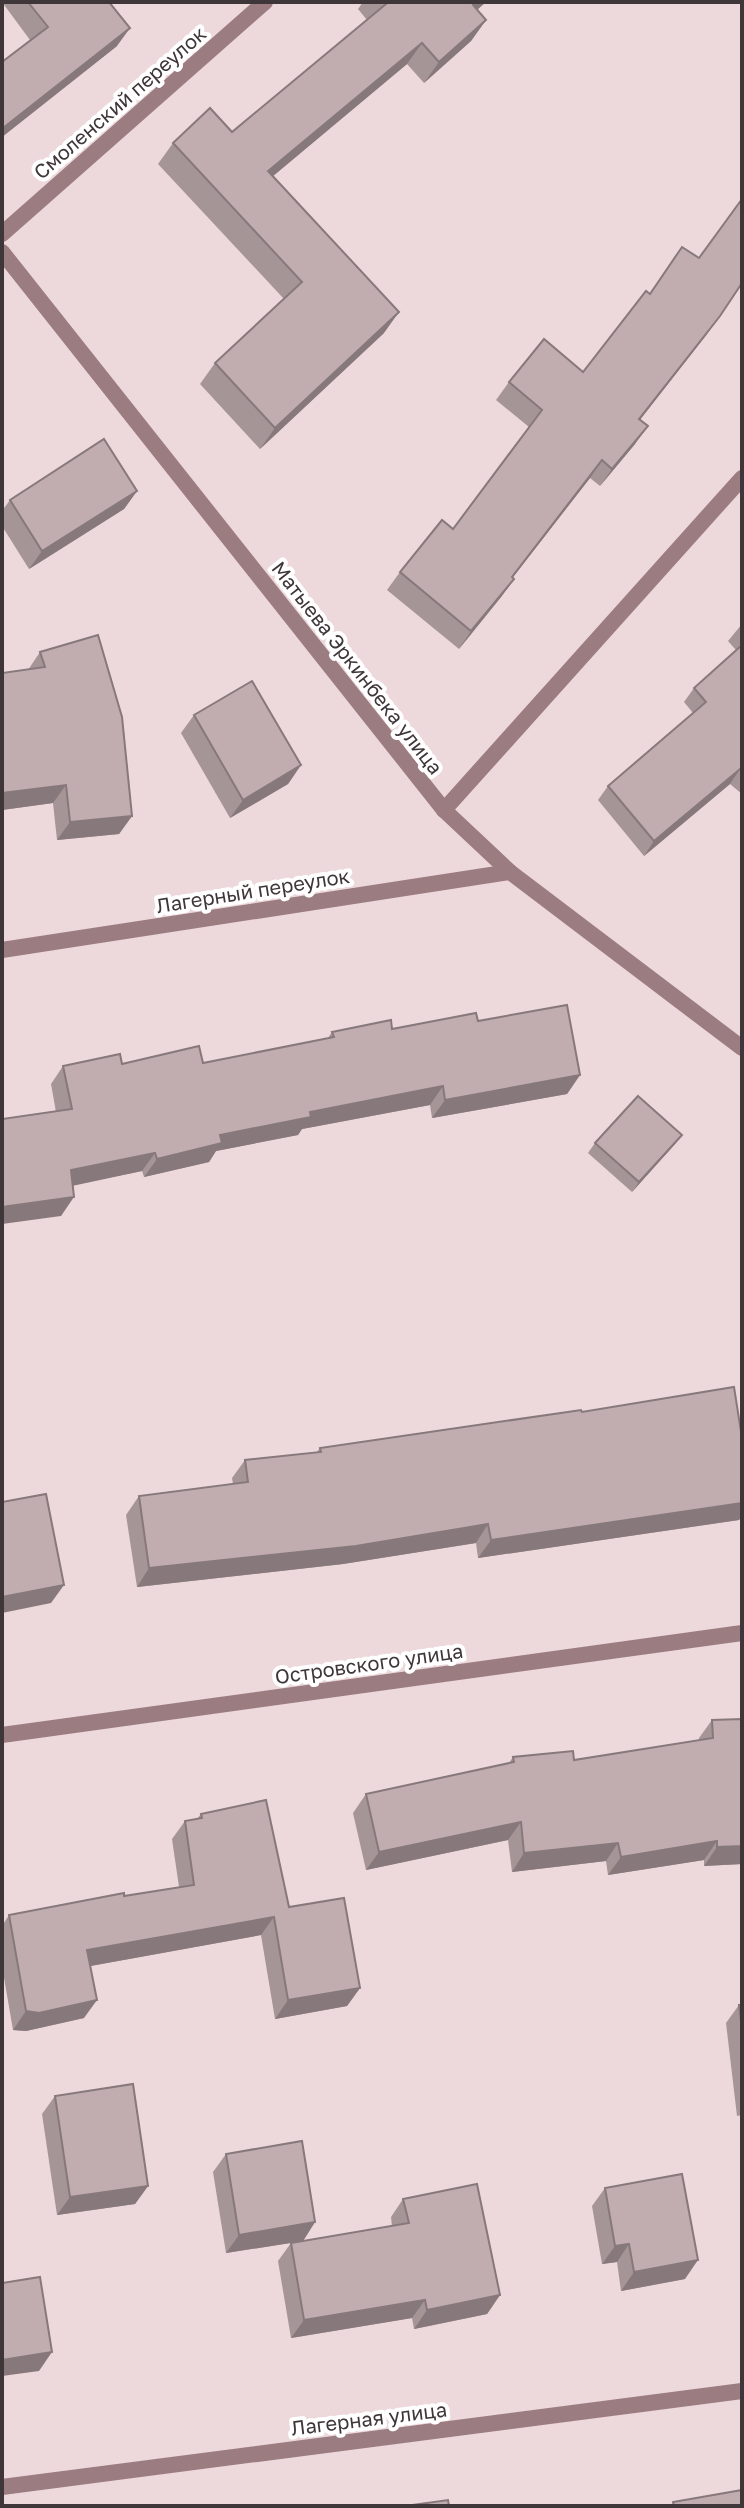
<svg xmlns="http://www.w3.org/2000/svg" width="744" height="2508" font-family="'Golos Text',sans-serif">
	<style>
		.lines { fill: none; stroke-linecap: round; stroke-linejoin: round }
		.street { stroke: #9b7c81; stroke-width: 16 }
		.wall { fill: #a69597 }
		.shaded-wall { fill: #87797b }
		.building { fill: #c1adb0; stroke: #87797b; stroke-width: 2 }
		.labels { text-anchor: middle; stroke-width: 8; stroke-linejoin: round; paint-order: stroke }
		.street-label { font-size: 20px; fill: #3e3638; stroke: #fff }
	</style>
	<rect width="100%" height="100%" fill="#edd8db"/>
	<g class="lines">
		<g class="street">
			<polyline points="2,234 265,2"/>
			<polyline points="2,252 444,810 510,872 742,1048"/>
			<polyline points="444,810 742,478"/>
			<polyline points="2,950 510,872"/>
			<polyline points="2,1735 742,1633"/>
			<polyline points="2,2487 742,2391"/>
		</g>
	</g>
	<g class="wall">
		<polygon points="2,2 109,2 117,46 2,137 2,62 30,40"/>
		<polygon points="363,2 486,2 477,10 486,20 471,41 424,83 407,64 273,176 384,333 260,449 200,384 215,363 284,299 158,164 173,143 232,132 367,20 358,9"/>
		<polygon points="650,294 707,334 640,420 635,444 600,486 590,478 512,578 514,579 501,597 459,649 387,590 400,572 453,529 529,427 496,400 509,382 583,372"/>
		<polygon points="137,491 124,509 29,569 2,526 2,511 10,500"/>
		<polygon points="742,624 742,794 730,784 644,856 598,800 608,786 693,713 684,702 694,688 736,650 728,641"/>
		<polygon points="40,652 132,816 119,834 57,840 53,803 2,810 2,673 28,670"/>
		<polygon points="194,715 301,765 288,784 230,818 181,733"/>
		<polygon points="478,1021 580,1075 567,1094 432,1118 430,1105 302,1129 298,1135 216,1151 209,1162 144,1177 142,1171 73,1185 61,1216 56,1112 51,1084 63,1066 203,1063 328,1038 332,1032 392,1029"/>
		<polygon points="595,1143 674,1145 632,1192 588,1153"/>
		<polygon points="582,1412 742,1438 742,1516 739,1520 478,1558 476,1543 343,1564 137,1587 126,1515 139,1496 233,1484 232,1478 245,1460 317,1452 320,1448"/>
		<polygon points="712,1720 742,1864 704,1866 704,1860 608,1875 606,1861 512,1872 508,1840 366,1870 353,1813 366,1794 509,1763 513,1757 574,1760 699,1740 699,1738"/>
		<polygon points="201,1814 289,1907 360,1988 347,2006 275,2019 261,1935 90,1966 84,2018 26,2031 13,2030 2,1966 2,1926 9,1915 179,1887 172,1839 185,1821 197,1819"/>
		<polygon points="739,2005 742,2005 742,2115 737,2116 726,2023"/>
		<polygon points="55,2096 148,2186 135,2204 57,2215 42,2114"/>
		<polygon points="226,2154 315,2222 303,2241 226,2253 213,2172"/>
		<polygon points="605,2188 685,2279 621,2291 617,2262 602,2264 592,2206"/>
		<polygon points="403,2199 500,2295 487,2314 414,2329 412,2318 291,2338 278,2261 291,2243 392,2226 391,2217"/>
	</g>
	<g class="shaded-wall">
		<polygon points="477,2 486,2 458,26 473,5"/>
		<polygon points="486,20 471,41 424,83 439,62"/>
		<polygon points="130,28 117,46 2,137 3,128"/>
		<polygon points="422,43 407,64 254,192 268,171"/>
		<polygon points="399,312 384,333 260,449 275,428"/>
		<polygon points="720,316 707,334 627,436 639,419"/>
		<polygon points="648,426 635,444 600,486 612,469"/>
		<polygon points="602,460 590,478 499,595 512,577"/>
		<polygon points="137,491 124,509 29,569 42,551"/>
		<polygon points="514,579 501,597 459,649 471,631"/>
		<polygon points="301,765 288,784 230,818 243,800"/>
		<polygon points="740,769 730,784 644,856 654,841"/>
		<polygon points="66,785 53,803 2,810 2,793"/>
		<polygon points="132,816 119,834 57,840 70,822"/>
		<polygon points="580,1075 567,1094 432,1118 445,1100"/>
		<polygon points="443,1086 430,1105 302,1129 298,1135 216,1151 209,1162 144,1177 157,1159 220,1135 310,1112"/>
		<polygon points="682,1135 674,1145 632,1192 639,1182"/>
		<polygon points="155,1153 142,1171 58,1189 71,1170"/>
		<polygon points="74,1197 61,1216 2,1224 2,1207"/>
		<polygon points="742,1503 742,1516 739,1520 478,1558 491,1540"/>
		<polygon points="488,1524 476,1543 343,1564 137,1587 149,1568"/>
		<polygon points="64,1585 51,1603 2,1613 2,1597"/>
		<polygon points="521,1822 508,1840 366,1870 379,1852"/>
		<polygon points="717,1841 704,1860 608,1875 621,1857"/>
		<polygon points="618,1843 606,1861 512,1872 524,1853"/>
		<polygon points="742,1846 742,1864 704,1866 717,1847"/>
		<polygon points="274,1917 261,1935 74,1969 87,1950"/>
		<polygon points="360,1988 347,2006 275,2019 288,2000"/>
		<polygon points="97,2000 84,2018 26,2031 13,2030 26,2011"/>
		<polygon points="148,2186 135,2204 57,2215 70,2197"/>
		<polygon points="315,2222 303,2241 226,2253 239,2235"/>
		<polygon points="629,2244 617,2262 602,2264 615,2246"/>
		<polygon points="698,2260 685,2279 621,2291 634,2272"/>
		<polygon points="500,2295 487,2314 414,2329 427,2310"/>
		<polygon points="425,2300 412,2318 291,2338 304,2320"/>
		<polygon points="52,2352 39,2371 2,2376 2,2360"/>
	</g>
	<g class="building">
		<polygon points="28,2 109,2 130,28 3,128 2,62 48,27"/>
		<polygon points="385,2 477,2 473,5 486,20 439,62 422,43 268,171 399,312 275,428 215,363 302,282 173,143 210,108 232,132 386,4"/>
		<polygon points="742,199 742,283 720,316 639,419 648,426 612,469 602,460 512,577 514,579 471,631 400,572 442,520 453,529 542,410 509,382 544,339 583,372 646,291 650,294 682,247 699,258"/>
		<polygon points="104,439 137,491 42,551 10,500"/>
		<polygon points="98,635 122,717 132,816 70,822 66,785 2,793 2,673 45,667 40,652"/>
		<polygon points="742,645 742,771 740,769 654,841 608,786 706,702 694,688"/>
		<polygon points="252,681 301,765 243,800 194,715"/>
		<polygon points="567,1005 580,1075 445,1100 443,1086 310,1112 311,1117 220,1135 222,1143 157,1159 155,1153 71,1170 74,1197 2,1207 2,1119 72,1109 63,1066 120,1054 122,1064 199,1046 203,1063 334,1037 332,1032 391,1020 392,1029 476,1013 478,1021"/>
		<polygon points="638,1096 682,1135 639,1182 595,1143"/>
		<polygon points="734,1387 742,1438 742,1503 491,1540 488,1524 356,1546 149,1568 139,1496 248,1482 245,1460 321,1452 320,1448 581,1410 582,1412"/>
		<polygon points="46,1494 64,1585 2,1597 2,1502"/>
		<polygon points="742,1719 742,1846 717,1847 717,1841 621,1857 618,1843 524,1853 521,1822 379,1852 366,1794 514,1762 513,1757 573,1751 574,1760 713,1738 712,1720"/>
		<polygon points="266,1800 289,1907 344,1898 360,1988 288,2000 274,1917 87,1950 97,2000 39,2013 26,2011 9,1915 124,1893 124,1896 194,1885 185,1821 202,1818 201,1814"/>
		<polygon points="739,2005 742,2005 742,2030"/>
		<polygon points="133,2084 148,2186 70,2197 55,2096"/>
		<polygon points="302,2141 315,2222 239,2235 226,2154"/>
		<polygon points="682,2174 698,2260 634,2272 629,2244 615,2246 605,2188"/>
		<polygon points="477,2184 500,2295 427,2310 425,2300 304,2320 291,2243 409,2223 403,2199"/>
		<polygon points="40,2277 52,2352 2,2360 2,2283"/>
		<polygon points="742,2490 742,2506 674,2506 673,2502"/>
		<polygon points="448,2500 449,2506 405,2506"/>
	</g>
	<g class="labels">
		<g class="street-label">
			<text transform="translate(120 103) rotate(-41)" y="7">Смоленский переулок</text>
			<text transform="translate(357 668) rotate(52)" y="7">Матыева Эркинбека улица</text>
			<text transform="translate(253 891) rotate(-9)" y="7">Лагерный переулок</text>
			<text transform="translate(369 1664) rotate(-8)" y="7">Островского улица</text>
			<text transform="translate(369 2419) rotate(-7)" y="7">Лагерная улица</text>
		</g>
	</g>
	<rect width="744" height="2508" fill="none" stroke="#3e3638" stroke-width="8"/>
</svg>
